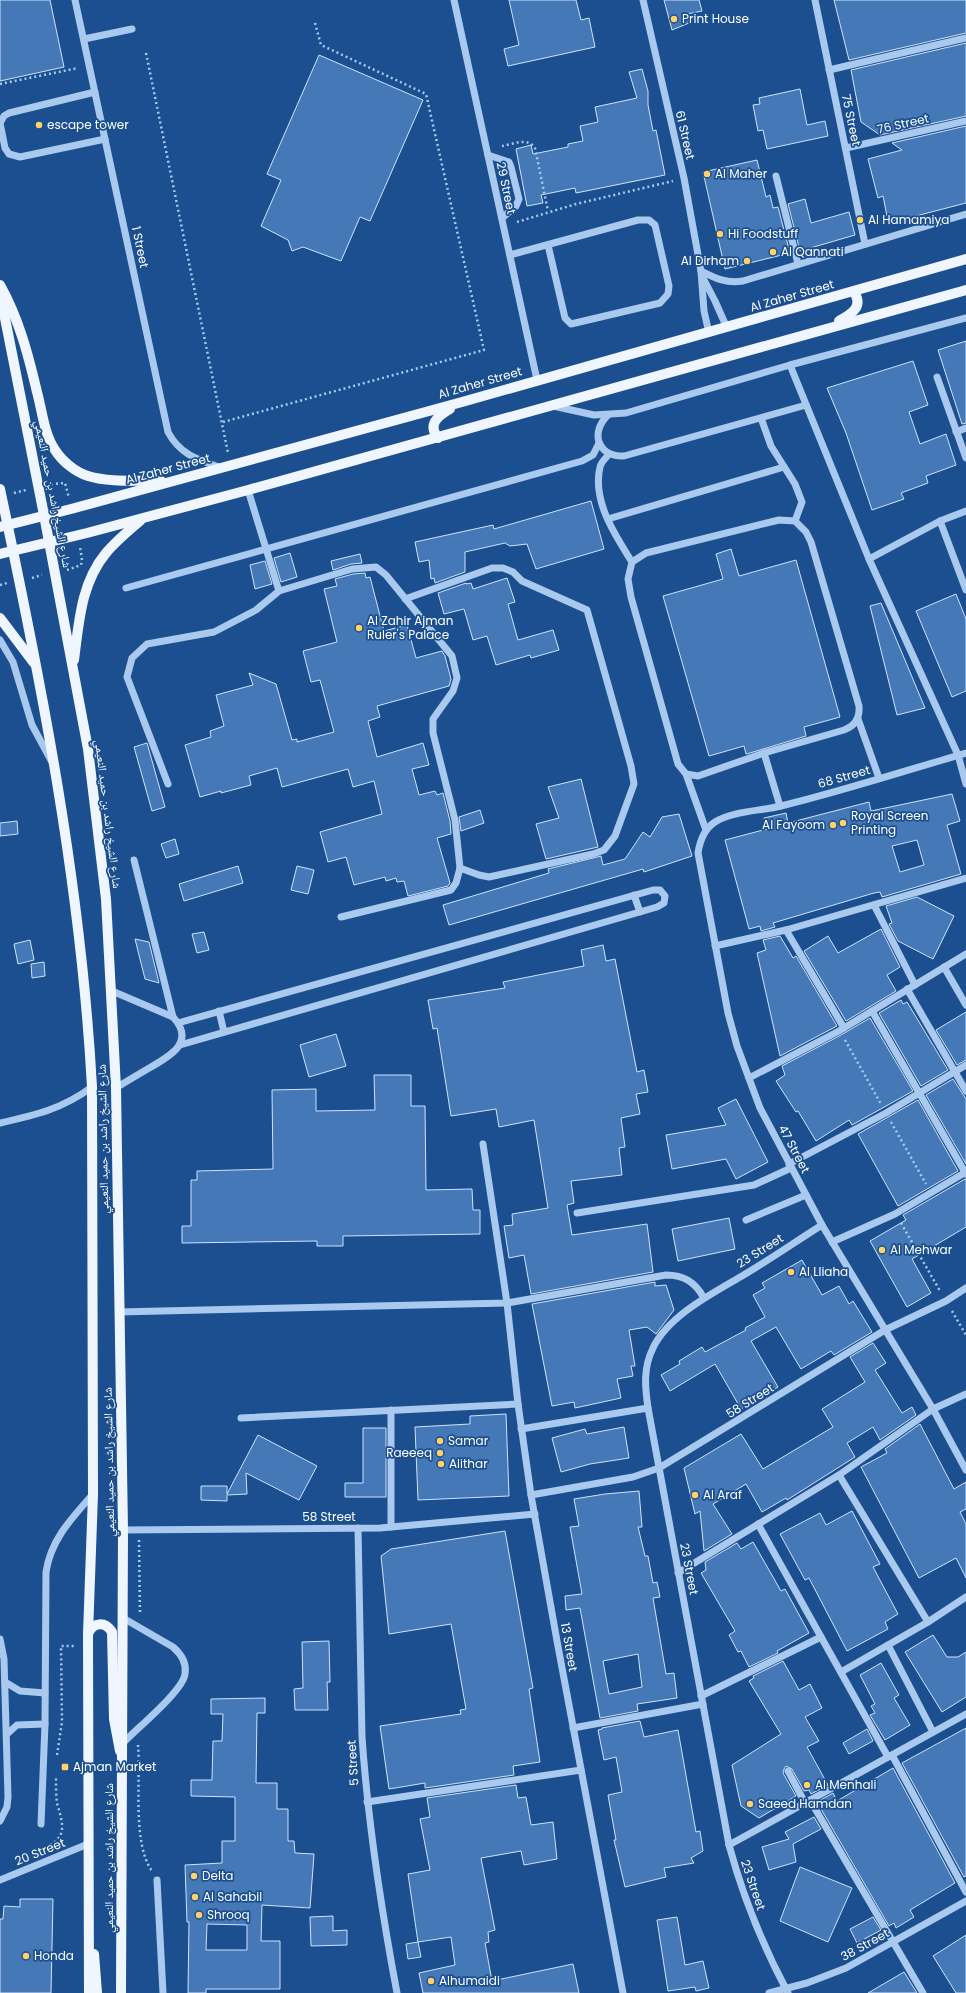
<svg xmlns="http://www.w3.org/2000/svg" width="966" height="1993" font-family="Poppins,'Noto Naskh Arabic',sans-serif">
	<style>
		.building { fill: #4478b7; stroke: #cfe3fa; fill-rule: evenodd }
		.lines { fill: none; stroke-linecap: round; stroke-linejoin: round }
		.path { stroke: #a9c9ee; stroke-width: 2.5; stroke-dasharray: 2 3; stroke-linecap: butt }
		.minor { stroke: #a9c9ee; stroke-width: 7 }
		.major { stroke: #f0f6ff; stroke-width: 10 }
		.poi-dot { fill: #ffd166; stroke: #1b4f8f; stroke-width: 1.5 }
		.labels { text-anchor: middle; stroke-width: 3.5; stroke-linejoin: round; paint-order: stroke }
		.poi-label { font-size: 12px; fill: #fff; stroke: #1b4f8f; text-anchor: start }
		.street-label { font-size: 12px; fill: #fff; stroke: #1b4f8f }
	</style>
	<rect width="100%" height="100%" fill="#1b4f8f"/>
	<g class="building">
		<polygon points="0,0 50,0 64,67 0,81"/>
		<polygon points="509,0 576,0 581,20 589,18 595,47 508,66 504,49 519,45"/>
		<polygon points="664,0 699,0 702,11 687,14 689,23 672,30"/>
		<polygon points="834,0 966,0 966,33 849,60"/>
		<polygon points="966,43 966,116 880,135 861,122 851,70"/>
		<polygon points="319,55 423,100 370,221 360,217 341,261 303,247 292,251 288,240 261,226 281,180 267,174"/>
		<polygon points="642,69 648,91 648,105 653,131 656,130 665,175 576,193 575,188 541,195 543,203 527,206 516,149 531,145 533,154 568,147 568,144 583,141 580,126 598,122 595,107 637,98 629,72"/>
		<polygon points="800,89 807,125 825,121 828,136 767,149 763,130 758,131 753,105 760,104 759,98"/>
		<polygon points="966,126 966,203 912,217 913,220 899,224 887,216 883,196 878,198 868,159 902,150 892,143"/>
		<polygon points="757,160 766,197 770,195 773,208 778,207 790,253 725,269 703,172"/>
		<polygon points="805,199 811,223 849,212 855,235 800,251 788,204"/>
		<polygon points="966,341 966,423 962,424 938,350"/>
		<polygon points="913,361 928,405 909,412 920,444 946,434 956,465 926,476 928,483 901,493 904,499 872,510 846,433 827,388"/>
		<polygon points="591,501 604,549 536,569 527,544 510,546 505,543 465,552 465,572 435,583 434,578 431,579 429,560 419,562 415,542 493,525 494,529"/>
		<polygon points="731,549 739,576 796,560 840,717 804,727 806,736 750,753 746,754 744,746 709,756 663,596 723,579 716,554"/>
		<polygon points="290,553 297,577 281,582 274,558"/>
		<polygon points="360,554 362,563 351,564 333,570 331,561"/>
		<polygon points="265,561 272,584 255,589 250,565"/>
		<polygon points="365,573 366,578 370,577 384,631 407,625 416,658 442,651 445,656 451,679 449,686 377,706 380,717 368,721 377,757 423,743 429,765 412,769 419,795 435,791 437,795 443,793 450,821 451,834 437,838 450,883 448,886 408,896 404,881 397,882 396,878 386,881 385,877 354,885 346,857 328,862 320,832 382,814 374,781 353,787 348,769 282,787 277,768 249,776 251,785 221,793 221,791 200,797 185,745 211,737 210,731 224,726 216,695 253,685 249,673 276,684 292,740 297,739 297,742 334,732 320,680 311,682 303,651 337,642 324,589 337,586 335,579 353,574"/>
		<polygon points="507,578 515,602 508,604 518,640 553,630 559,650 531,658 530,655 496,665 487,636 473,640 464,609 444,614 438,593 466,583 466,584 471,583 473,589"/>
		<polygon points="956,594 966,619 966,691 952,697 916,611"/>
		<polygon points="881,603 902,653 925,708 897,715 870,606"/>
		<polygon points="147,743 165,807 152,811 134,747"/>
		<polygon points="581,779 598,847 546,859 536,824 559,818 548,787"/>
		<path d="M 952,794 L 960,821 L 947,825 L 961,874 L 882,897 L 880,892 L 874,893 L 773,923 L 775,927 L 761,931 L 760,926 L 749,929 L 725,840 L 767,829 L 764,818 L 786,813 L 788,823 L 869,802 L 871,811 ZM 917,840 L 924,865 L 900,872 L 892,846 Z"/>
		<polygon points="480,810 484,823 461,831 459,817"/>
		<polygon points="679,814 692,856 644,872 643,869 449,925 443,905 549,873 548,869 601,856 603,865 625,859 643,832 650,837 662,817"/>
		<polygon points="17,821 18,834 0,836 0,823"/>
		<polygon points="175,839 179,854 166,858 161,844"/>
		<polygon points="238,866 243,883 184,901 179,884"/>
		<polygon points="297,866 314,870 308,894 291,890"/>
		<polygon points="917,897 954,916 933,959 898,941 889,924 892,923 886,906"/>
		<polygon points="881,929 900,967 887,975 896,991 846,1021 804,951 828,936 838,953"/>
		<polygon points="204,932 209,950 197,953 192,934"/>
		<polygon points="780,936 793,958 796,956 837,1026 780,1056 757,953 766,950 763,940"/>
		<polygon points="135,939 149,942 159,983 145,979"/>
		<polygon points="30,940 34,960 18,964 14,944"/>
		<polygon points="603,945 606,961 615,959 637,1072 644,1070 648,1092 636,1094 640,1114 621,1118 625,1147 619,1148 622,1175 571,1181 574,1203 567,1205 572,1235 647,1224 653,1272 531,1294 524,1255 509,1258 504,1226 513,1225 512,1214 548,1208 534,1120 499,1127 496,1109 451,1116 437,1028 433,1029 428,1000 505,988 503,982 584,966 581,950"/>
		<polygon points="44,962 45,976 32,978 31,964"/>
		<polygon points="901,1000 903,1004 907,1002 948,1070 921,1086 879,1013"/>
		<polygon points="966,1012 966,1060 957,1065 936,1030"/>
		<polygon points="870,1018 913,1091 852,1125 849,1120 816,1141 798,1111 796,1112 776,1081 785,1075 782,1066 841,1035"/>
		<polygon points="336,1034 346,1066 309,1077 300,1045"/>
		<polygon points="374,1075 411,1075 411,1106 425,1106 426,1190 472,1189 473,1210 480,1210 480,1234 343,1236 343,1246 317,1246 317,1241 182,1243 182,1226 191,1226 191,1180 197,1180 197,1171 273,1169 272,1090 316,1089 316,1111 375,1110"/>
		<polygon points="953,1079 966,1099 966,1164 926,1095"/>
		<polygon points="736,1099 768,1162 736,1179 726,1159 672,1169 666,1135 726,1125 718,1108"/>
		<polygon points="918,1100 958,1171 898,1206 858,1134"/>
		<polygon points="965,1179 966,1179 966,1227 912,1259 931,1293 907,1307 870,1241 906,1220 903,1215"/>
		<polygon points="729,1218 735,1249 678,1261 672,1229"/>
		<polygon points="802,1260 822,1295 839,1286 849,1304 853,1301 872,1332 834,1355 831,1351 801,1369 776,1327 751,1341 778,1387 741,1409 715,1364 670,1391 661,1375 680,1364 679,1361 702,1347 705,1352 746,1330 745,1328 765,1317 753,1295 765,1288 762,1283"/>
		<polygon points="655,1282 655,1286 666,1285 674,1310 656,1334 647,1327 629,1330 635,1366 631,1366 633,1376 617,1379 621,1398 575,1408 574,1402 552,1406 532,1304"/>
		<polygon points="873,1343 886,1363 875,1370 902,1413 912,1407 916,1415 880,1440 873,1427 847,1443 855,1457 787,1500 786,1498 762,1512 746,1484 713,1504 732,1534 704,1551 700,1511 695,1514 684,1468 741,1434 763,1469 833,1427 822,1409 865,1382 850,1357"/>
		<polygon points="506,1414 509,1496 418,1500 415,1427 470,1424 470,1416"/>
		<polygon points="920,1424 954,1489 966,1482 966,1509 960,1512 966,1524 966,1578 956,1558 919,1578 861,1467 887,1453 885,1449"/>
		<polygon points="624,1427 629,1458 590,1464 561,1472 552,1438 585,1429 587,1434"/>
		<polygon points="363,1428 386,1428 386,1497 345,1497 345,1483 363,1483"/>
		<polygon points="258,1435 317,1466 299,1500 246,1473 247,1494 227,1495 227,1501 201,1500 201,1486 227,1486 227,1494"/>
		<path d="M 639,1491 L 642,1527 L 638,1527 L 645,1556 L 648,1556 L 653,1583 L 657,1582 L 660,1597 L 653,1598 L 666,1674 L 674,1673 L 677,1698 L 637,1704 L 638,1711 L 600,1718 L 580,1608 L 566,1610 L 565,1596 L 582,1594 L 570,1527 L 579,1526 L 574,1499 L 605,1494 ZM 638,1654 L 642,1687 L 609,1694 L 603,1661 Z"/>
		<polygon points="852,1511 880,1564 873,1567 898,1614 885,1622 888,1629 847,1651 809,1578 805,1580 780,1534 820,1513 826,1525"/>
		<polygon points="505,1531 533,1688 529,1689 540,1762 513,1766 514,1775 425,1788 425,1783 389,1789 380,1726 461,1714 460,1710 466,1709 451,1624 389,1634 381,1556 391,1549"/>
		<polygon points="753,1542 781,1591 785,1589 809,1633 777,1651 778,1653 749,1667 741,1651 738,1652 729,1635 735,1631 701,1573 706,1570 705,1562 737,1543 741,1549"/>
		<polygon points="933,1635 947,1657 958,1657 966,1652 966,1697 942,1712 905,1652"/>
		<polygon points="329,1641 330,1682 327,1682 328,1710 295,1710 294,1689 303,1688 302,1642"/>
		<polygon points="783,1661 799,1690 810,1684 822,1708 805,1717 819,1741 807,1747 828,1785 811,1794 809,1790 804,1791 792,1769 786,1766 784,1769 783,1773 796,1796 759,1818 741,1806 732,1765 781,1734 749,1681 754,1678 753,1676"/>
		<polygon points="881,1663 899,1695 894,1698 910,1725 885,1740 870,1715 875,1713 871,1706 875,1704 860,1675"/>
		<path d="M 265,1698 L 265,1713 L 257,1713 L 256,1783 L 277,1783 L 277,1809 L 288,1809 L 288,1841 L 294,1841 L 295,1853 L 314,1854 L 310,1908 L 262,1905 L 261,1941 L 280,1941 L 280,1989 L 206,1989 L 206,1993 L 188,1993 L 189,1922 L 187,1922 L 185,1865 L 222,1863 L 222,1841 L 235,1841 L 235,1797 L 191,1796 L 191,1780 L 212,1780 L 213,1741 L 222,1741 L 223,1714 L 211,1714 L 211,1699 ZM 207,1924 L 247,1925 L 247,1950 L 206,1950 Z"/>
		<polygon points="640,1721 644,1737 678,1730 696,1832 700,1831 703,1851 691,1858 694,1863 664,1868 666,1877 625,1887 614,1840 616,1840 608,1795 622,1792 616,1757 604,1760 598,1730 602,1729 602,1728"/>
		<polygon points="966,1728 966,1876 964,1877 902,1763"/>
		<polygon points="867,1729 873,1741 849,1754 843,1743"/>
		<polygon points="893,1768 955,1883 910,1910 914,1917 896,1928 894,1923 889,1926 817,1802 833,1793 837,1801"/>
		<polygon points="516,1785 518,1798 526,1797 531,1825 553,1822 557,1859 524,1865 521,1851 481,1858 495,1930 488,1932 489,1942 485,1943 492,1981 573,1964 579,1993 423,1993 419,1973 455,1965 451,1937 418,1942 421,1957 408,1959 406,1944 418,1942 408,1874 430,1870 420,1819 430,1817 427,1798"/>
		<polygon points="814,1817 821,1829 793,1844 796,1862 769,1870 762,1847 789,1839 785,1832"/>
		<polygon points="800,1867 852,1888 828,1942 780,1921"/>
		<polygon points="20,1899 53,1899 51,1993 0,1993 0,1919 3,1919 4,1906 20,1907"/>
		<polygon points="333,1916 333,1931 347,1930 347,1945 311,1946 310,1917"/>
		<polygon points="677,1917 685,1965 703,1961 709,1988 696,1991 695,1987 668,1991 657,1920"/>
		<polygon points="873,1917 881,1930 857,1943 850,1929"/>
		<polygon points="966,1935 966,1993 956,1993 933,1956"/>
		<polygon points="904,1972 917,1993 868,1993"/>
	</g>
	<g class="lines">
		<g class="path">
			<polyline points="146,53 228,453"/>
			<polyline points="0,84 78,68"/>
			<path d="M 502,146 C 513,144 528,137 535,148 L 548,211"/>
			<polyline points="517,222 576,204 673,181"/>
			<polyline points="223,422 484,350 426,94 321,45 315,23"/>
			<polyline points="51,484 65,483 69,498"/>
			<polyline points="14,493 26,490"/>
			<polyline points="67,570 81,565 82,560 80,547"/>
			<polyline points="32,578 42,575"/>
			<polyline points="0,585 7,583"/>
			<polyline points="845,1040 881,1104"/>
			<polyline points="891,1122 926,1184"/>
			<polyline points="901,1223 940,1291"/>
			<polyline points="952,1311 966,1335"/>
			<polyline points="139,1540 140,1615"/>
			<path d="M 138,1745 C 141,1780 132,1843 152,1871"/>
			<polyline points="57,1755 62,1722 61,1646 75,1646"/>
			<path d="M 50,1845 C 69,1835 61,1819 57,1803 C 56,1795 56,1786 56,1778"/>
		</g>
		<g class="minor">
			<path d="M 75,0 L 168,432 C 180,455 199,460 222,468"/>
			<polyline points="454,0 537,380"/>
			<polyline points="643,0 684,178 701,271 704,311 709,333"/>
			<polyline points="815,0 865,244"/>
			<polyline points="84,39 132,29"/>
			<polyline points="829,70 966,38"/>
			<polyline points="95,92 9,113 4,116 0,123 5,148 9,154 20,157 105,139"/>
			<polyline points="846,148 966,121"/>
			<polyline points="488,155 509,162 511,167 519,199 516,206 502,218"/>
			<polyline points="776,176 798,264"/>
			<polyline points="510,255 638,220 649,220 655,225 669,286 668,294 660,303 571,324 565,318 548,245"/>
			<path d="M 701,271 C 715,278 726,284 743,281 L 966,214"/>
			<polyline points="702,276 715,301 727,328"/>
			<polyline points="790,365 869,559 958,755 966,784"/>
			<polyline points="937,377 966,458"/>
			<polyline points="553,406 594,415 626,413 790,365 966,318"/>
			<path d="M 608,415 C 590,432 597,457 624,456 L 806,405"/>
			<polyline points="761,418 771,446 795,484 802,502 795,521"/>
			<polyline points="956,432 966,428"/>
			<path d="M 609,454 C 606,458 601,462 600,467 C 592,501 615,535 632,562"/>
			<polyline points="248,490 279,591 352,569 376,567 386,575 452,656 457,678 453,691 433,719 433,733 455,820 460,868 479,875 489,877 593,854 604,850 615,836 634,784 631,766 587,610 522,581 513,572 503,568 492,568 405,599"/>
			<polyline points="608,519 784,467"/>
			<path d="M 779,520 L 795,521 L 806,532 L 811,542 L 859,706 C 860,718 855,726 844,730 L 764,753 L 698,776 L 686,774 L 678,764 L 631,597 L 628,579 L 632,562 L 646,553 Z"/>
			<polyline points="940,521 966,590"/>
			<polyline points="869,559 940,521 966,511"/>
			<polyline points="126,588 582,461 593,455 599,443"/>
			<polyline points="0,640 13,662 32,725 52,762"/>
			<polyline points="858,719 879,778"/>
			<polyline points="764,753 780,806"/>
			<path d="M 966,753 C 904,771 843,791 781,806 C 761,811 732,811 715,822 C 704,829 700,840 698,853 L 728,1013 L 737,1046 L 760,1108 L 822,1225 L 933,1409 L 966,1470"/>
			<polyline points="686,774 706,830"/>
			<polyline points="168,784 127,677 132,658 147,644 214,632 256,610 279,591"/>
			<polyline points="134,860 173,1017"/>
			<polyline points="634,895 640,912"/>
			<polyline points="874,905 915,985"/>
			<polyline points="341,917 451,890 456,883 460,868"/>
			<polyline points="786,930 844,1028"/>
			<polyline points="715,946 786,930 966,878"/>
			<polyline points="944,967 966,1005"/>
			<polyline points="907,989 966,1091"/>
			<path d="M 112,991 L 173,1017 C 196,1042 170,1056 151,1067 C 139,1074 127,1081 116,1088"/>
			<polyline points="219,1011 224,1032"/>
			<polyline points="872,1011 966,1174"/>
			<polyline points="178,1023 653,890 660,890 665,896 664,903 657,907 180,1045"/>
			<polyline points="749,1078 839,1031 966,954"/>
			<path d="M 0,1123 C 36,1115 62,1109 92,1087"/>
			<polyline points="483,1144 507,1303 518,1404 531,1495 557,1641 623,1993"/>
			<polyline points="789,1164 886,1113 966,1065"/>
			<polyline points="577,1213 754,1185 791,1168"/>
			<polyline points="746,1220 806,1195"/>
			<polyline points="832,1242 895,1214 966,1172"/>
			<path d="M 119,1312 L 507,1303 L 666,1275 C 684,1275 695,1282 704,1298"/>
			<polyline points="391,1410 391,1527"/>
			<polyline points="241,1418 518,1404"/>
			<polyline points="521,1429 648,1408"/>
			<polyline points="839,1475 928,1622"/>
			<polyline points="531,1495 633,1477 659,1468 885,1330 946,1301 966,1288"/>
			<polyline points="758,1524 888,1757"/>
			<path d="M 358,1528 L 362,1737 C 368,1823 381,1908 397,1993"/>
			<polyline points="123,1530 380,1528 535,1514"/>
			<polyline points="678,1573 839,1475 933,1409 966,1394"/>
			<polyline points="0,1639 4,1659 8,1797 7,1807 0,1821"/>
			<polyline points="888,1645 933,1732"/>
			<polyline points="841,1672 928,1622 966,1597"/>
			<polyline points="5,1682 20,1691 45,1693"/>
			<polyline points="701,1696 821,1637"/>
			<polyline points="573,1728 703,1704"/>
			<polyline points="7,1734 17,1725 45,1724"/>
			<path d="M 123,1743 C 136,1729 183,1691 185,1674 C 187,1663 181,1654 173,1647 L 123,1618"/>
			<polyline points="892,1755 966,1892"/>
			<polyline points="788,1771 805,1803"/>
			<polyline points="810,1800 923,1993"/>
			<polyline points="367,1802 581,1770"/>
			<path d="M 41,1824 L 45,1724 L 46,1572 C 51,1539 72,1518 93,1494"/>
			<polyline points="729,1845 966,1714"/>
			<polyline points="0,1880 88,1844"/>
			<polyline points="157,1880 163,1993"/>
			<polyline points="769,1993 807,1983 846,1968 966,1901"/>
			<path d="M 788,1993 C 763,1946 743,1897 729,1845 L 648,1408 C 645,1387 643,1368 653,1348 C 668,1316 713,1293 742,1276 C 769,1260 795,1242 822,1225"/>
		</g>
		<g class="major">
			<path d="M 0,285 C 19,319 28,354 37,392 C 42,410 44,434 55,450 C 62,461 75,472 88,476 C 111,483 138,480 161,481"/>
			<polyline points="0,293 44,515 88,749 106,899 116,1088 123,1530 121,1993"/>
			<path d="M 839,321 C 851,314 864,307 854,292"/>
			<path d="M 438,438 C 427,424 438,416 450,409"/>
			<path d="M 0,489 C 42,686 81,885 92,1087 L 93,1494 L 88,1634 L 89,1993"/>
			<polyline points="0,527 71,509 462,402 966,259"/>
			<polyline points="0,554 87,533 248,490 966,290"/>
			<polyline points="0,618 34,663"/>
			<path d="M 74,660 C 79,622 81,583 106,553 C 116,541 128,531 140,521"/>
			<path d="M 88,1634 C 93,1622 105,1621 112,1632 L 114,1719 L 120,1751"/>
			<polyline points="94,1954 97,1993"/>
		</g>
	</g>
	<g class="poi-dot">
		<circle cx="674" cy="19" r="4"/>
		<circle cx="39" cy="125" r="4"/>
		<circle cx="707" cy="174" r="4"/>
		<circle cx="860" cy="220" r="4"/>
		<circle cx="720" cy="234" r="4"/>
		<circle cx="773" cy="252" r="4"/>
		<circle cx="747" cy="261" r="4"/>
		<circle cx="359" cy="628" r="4"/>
		<circle cx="843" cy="823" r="4"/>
		<circle cx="833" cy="825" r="4"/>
		<circle cx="882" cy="1250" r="4"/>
		<circle cx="791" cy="1272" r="4"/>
		<circle cx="440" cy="1441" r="4"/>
		<circle cx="440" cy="1453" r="4"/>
		<circle cx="441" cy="1464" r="4"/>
		<circle cx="695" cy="1495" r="4"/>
		<rect x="61" y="1763" width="8" height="8" rx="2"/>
		<circle cx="807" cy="1785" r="4"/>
		<circle cx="750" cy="1804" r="4"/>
		<circle cx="194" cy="1876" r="4"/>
		<circle cx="195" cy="1897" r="4"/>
		<circle cx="199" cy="1915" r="4"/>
		<circle cx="26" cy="1956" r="4"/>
		<circle cx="431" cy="1981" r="4"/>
	</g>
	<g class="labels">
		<g class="poi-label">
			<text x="682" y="23">Print House</text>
			<text x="47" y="129">escape tower</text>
			<text x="715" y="178">Al Maher</text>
			<text x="868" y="224">Al Hamamiya</text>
			<text x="728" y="238">Hi Foodstuff</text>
			<text x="781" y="256">Al Qannati</text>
			<text x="739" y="265" text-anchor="end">Al Dirham</text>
			<text x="367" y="625">Al Zahir Ajman<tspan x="367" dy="14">Ruler's Palace</tspan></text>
			<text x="851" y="820">Royal Screen<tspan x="851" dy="14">Printing</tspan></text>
			<text x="825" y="829" text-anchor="end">Al Fayoom</text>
			<text x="890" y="1254">Al Mehwar</text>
			<text x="799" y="1276">Al Lliaha</text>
			<text x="448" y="1445">Samar</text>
			<text x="432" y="1457" text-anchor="end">Raeeeq</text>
			<text x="449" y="1468">Alithar</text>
			<text x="703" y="1499">Al Araf</text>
			<text x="73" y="1771">Ajman Market</text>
			<text x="815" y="1789">Al Menhali</text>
			<text x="758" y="1808">Saeed Hamdan</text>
			<text x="202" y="1880">Delta</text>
			<text x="203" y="1901">Al Sahabil</text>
			<text x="207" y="1919">Shrooq</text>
			<text x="34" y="1960">Honda</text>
			<text x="439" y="1985">Alhumaidi</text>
		</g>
		<g class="street-label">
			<text transform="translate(851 120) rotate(78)" y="4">75 Street</text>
			<text transform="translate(903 124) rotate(-13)" y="4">76 Street</text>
			<text transform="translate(685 135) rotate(77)" y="4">61 Street</text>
			<text transform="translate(506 188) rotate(78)" y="4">29 Street</text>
			<text transform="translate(140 247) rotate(78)" y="4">1 Street</text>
			<text transform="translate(792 296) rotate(-16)" y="4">Al Zaher Street</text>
			<text transform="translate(480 383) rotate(-16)" y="4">Al Zaher Street</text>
			<text transform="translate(168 469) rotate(-15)" y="4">Al Zaher Street</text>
			<text transform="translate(53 494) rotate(79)" y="4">شارع الشيخ راشد بن حميد النعيمي</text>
			<text transform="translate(844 777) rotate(-16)" y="4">68 Street</text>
			<text transform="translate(108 814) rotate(83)" y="4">شارع الشيخ راشد بن حميد النعيمي</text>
			<text transform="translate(103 1139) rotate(-91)" y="4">شارع الشيخ راشد بن حميد النعيمي</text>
			<text transform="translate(794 1149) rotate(62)" y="4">47 Street</text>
			<text transform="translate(760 1251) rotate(-32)" y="4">23 Street</text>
			<text transform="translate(750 1401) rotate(-32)" y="4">58 Street</text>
			<text transform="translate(109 1462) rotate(-91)" y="4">شارع الشيخ راشد بن حميد النعيمي</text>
			<text x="329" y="1521">58 Street</text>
			<text transform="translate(689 1569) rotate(79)" y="4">23 Street</text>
			<text transform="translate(569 1647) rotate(80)" y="4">13 Street</text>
			<text transform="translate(353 1763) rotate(-94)" y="4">5 Street</text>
			<text transform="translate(40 1852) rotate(-22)" y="4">20 Street</text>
			<text transform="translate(109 1858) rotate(-90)" y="4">شارع الشيخ راشد بن حميد النعيمي</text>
			<text transform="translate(753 1885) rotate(71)" y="4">23 Street</text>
			<text transform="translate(865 1945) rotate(-29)" y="4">38 Street</text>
		</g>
	</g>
</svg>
